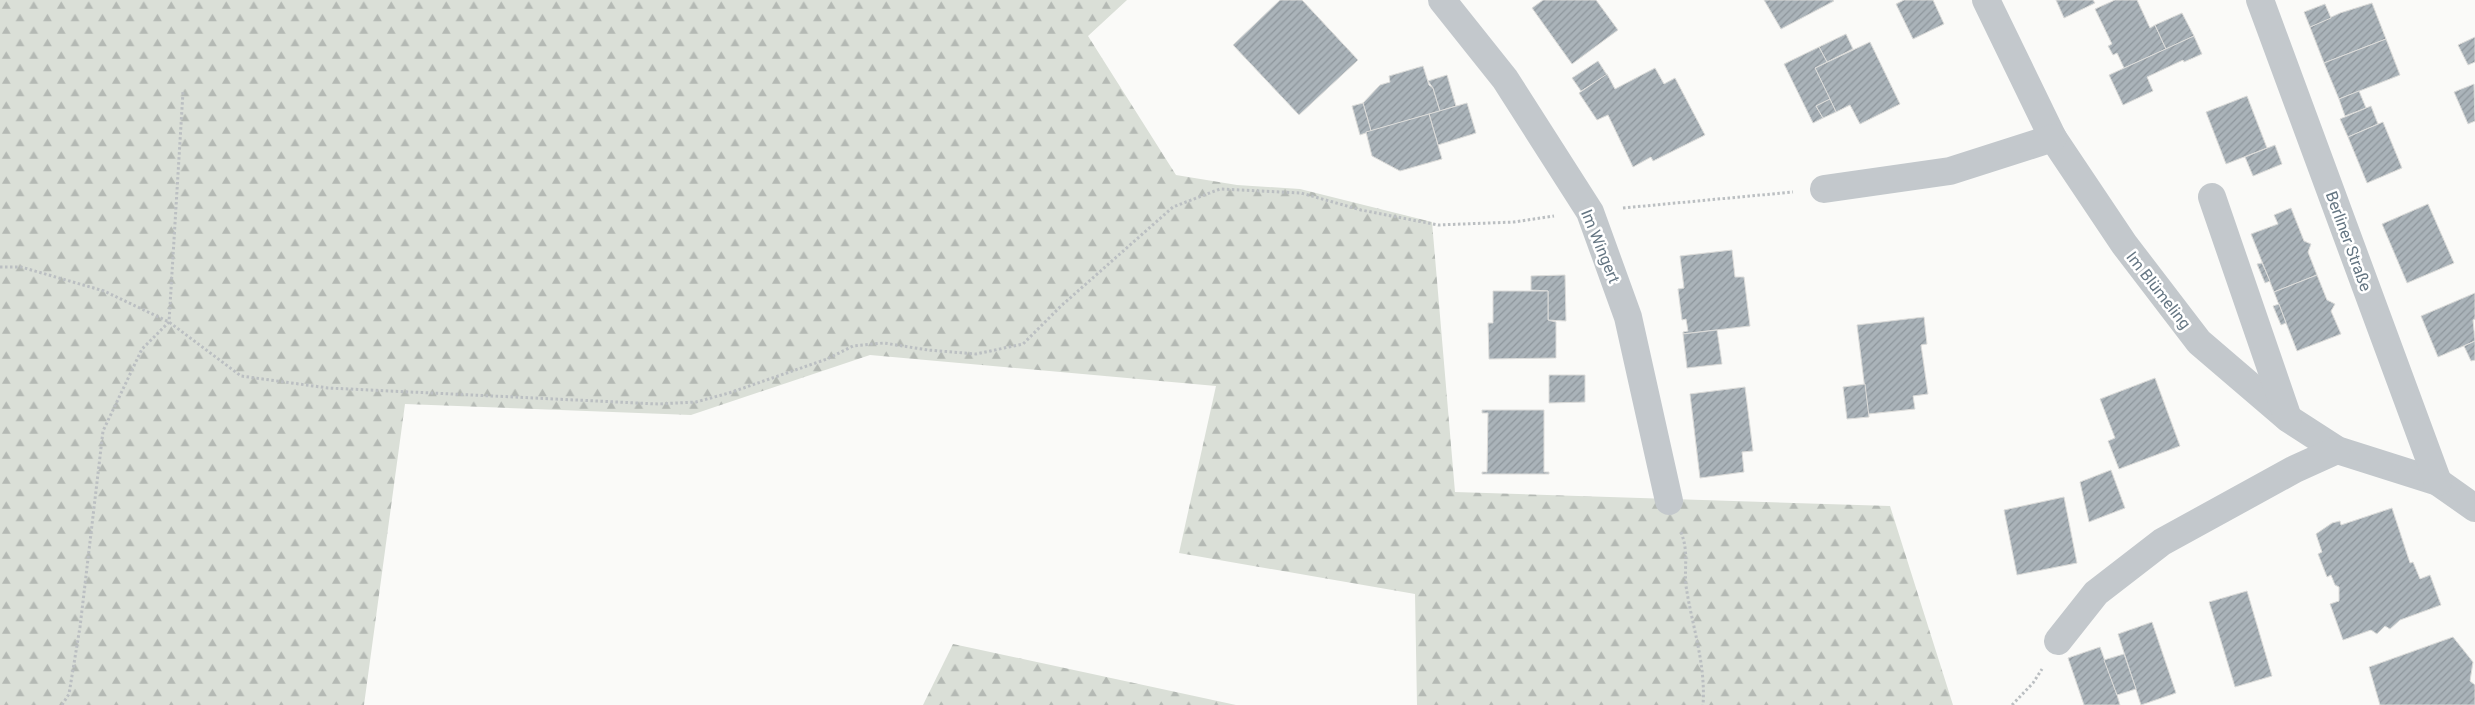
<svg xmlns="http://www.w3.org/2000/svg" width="2475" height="705" font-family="Roboto,sans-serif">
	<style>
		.forest { fill: url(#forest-firs) }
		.building { fill: url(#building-hatch); stroke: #dcdcda }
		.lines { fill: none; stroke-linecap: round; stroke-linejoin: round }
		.path { stroke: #bbbfc2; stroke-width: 3; stroke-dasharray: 2.5 2.5; stroke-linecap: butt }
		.street { stroke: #c3c8cc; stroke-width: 28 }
		.labels { text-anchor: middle; stroke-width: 5; stroke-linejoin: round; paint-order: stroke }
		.street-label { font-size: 16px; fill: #657683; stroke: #fff }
	</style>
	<defs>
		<pattern id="forest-firs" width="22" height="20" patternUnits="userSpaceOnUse" patternTransform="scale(1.25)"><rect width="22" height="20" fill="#dadfd7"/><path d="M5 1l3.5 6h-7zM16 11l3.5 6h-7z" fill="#b4b9b4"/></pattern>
		<pattern id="building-hatch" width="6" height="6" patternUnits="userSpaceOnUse" patternTransform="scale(1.25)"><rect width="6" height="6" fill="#aab3b9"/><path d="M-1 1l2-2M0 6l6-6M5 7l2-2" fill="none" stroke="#8e969c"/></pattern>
	</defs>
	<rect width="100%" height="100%" fill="#fafaf8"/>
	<g class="forest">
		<polygon points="0,0 1127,0 1088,36 1176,175 1237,185 1300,189 1432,222 1455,492 1890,506 1953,705 1417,705 1415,594 1179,553 1216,386 870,355 691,415 405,404 364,705 0,705"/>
		<polygon points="953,644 1236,705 923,705"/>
	</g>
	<g class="building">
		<polygon points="1280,0 1302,0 1358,60 1299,115 1233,45"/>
		<polygon points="1543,0 1596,0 1618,30 1572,64 1532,8"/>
		<polygon points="1764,0 1833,0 1834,1 1781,29"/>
		<polygon points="1904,0 1933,0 1944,24 1913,39 1896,4"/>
		<polygon points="2056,0 2093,0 2095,3 2064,18"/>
		<polygon points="2115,0 2137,0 2150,28 2155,25 2166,49 2124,68 2117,53 2113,55 2108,46 2112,44 2095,9"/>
		<polygon points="2372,3 2386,39 2324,63 2310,27 2340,13"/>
		<polygon points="2325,4 2331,18 2310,27 2304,12"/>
		<polygon points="2182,13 2194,36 2166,49 2155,25"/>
		<polygon points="1846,34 1853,49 1827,62 1819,47"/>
		<polygon points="2194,36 2202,54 2184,62 2183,60 2147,77 2153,91 2123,105 2109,75"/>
		<polygon points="2475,37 2475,62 2468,65 2458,45"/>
		<polygon points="2386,39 2400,75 2339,99 2324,63"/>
		<polygon points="1870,42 1900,104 1860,124 1850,105 1836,112 1815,68"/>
		<polygon points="1819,47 1827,62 1815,68 1830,99 1816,106 1823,118 1813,123 1784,64"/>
		<polygon points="1598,61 1607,75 1581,91 1572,78"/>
		<polygon points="1423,66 1429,85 1433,88 1440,111 1371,131 1363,103 1380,85 1390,82 1389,76"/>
		<polygon points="1655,68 1664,84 1675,78 1705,135 1653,161 1651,157 1633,167 1608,115 1597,120 1579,93 1607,74 1615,89"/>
		<polygon points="1447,75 1456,106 1440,111 1433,88 1428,81"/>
		<polygon points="2474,84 2475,121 2468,124 2454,92"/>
		<polygon points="2359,91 2366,108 2345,116 2339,99"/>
		<polygon points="2247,96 2267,148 2226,164 2206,112"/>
		<polygon points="1830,99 1836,112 1823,118 1816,106"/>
		<polygon points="1363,103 1371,131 1360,135 1352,106"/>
		<polygon points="1467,103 1476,133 1438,145 1429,114"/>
		<polygon points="2371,106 2378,124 2348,137 2340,119"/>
		<polygon points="1429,114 1442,159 1400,171 1372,156 1366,132"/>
		<polygon points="2383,122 2402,168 2367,183 2348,137"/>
		<polygon points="2275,145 2282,164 2253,176 2245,157"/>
		<polygon points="2428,204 2454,263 2407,283 2382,224"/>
		<polygon points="2291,208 2304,241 2311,244 2308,252 2317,275 2274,292 2251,234 2278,224 2274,215"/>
		<polygon points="1732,250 1735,277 1744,277 1750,326 1683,334 1683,332 1688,331 1686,319 1682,320 1678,289 1684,288 1680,256"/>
		<polygon points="2262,263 2270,281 2265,283 2257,264"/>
		<polygon points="1565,275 1566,321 1548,320 1548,291 1531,290 1531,276"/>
		<polygon points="2317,275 2327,300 2335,304 2331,311 2341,334 2297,351 2274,292"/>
		<polygon points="1493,291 1548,291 1548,320 1556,322 1556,358 1489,359 1488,323 1493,323"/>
		<polygon points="2475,293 2475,319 2473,320 2475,341 2438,357 2421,316"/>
		<polygon points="2279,304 2286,323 2281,325 2273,306"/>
		<polygon points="1924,317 1927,344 1921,345 1928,394 1913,396 1915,409 1868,414 1857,325"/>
		<polygon points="1717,330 1722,364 1687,368 1683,334"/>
		<polygon points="2475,341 2475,360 2471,361 2464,346"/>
		<polygon points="1549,375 1585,375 1585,402 1549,403"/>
		<polygon points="2155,378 2180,446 2119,469 2108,441 2115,438 2100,399"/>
		<polygon points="1865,384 1869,417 1847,419 1843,387"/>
		<polygon points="1745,387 1753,451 1742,452 1744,472 1700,478 1690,394"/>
		<polygon points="1482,410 1544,410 1544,472 1549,472 1549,474 1482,474 1482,472 1487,472 1488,413 1482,413"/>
		<polygon points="2111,470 2125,508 2089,522 2080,482"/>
		<polygon points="2064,497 2077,563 2017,575 2004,510"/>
		<polygon points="2392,508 2410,563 2413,562 2420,579 2430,575 2441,605 2400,620 2390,629 2385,626 2377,634 2371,630 2343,640 2330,604 2339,601 2339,587 2335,585 2331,575 2327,577 2318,554 2322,552 2316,534 2332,523 2340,521 2341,525"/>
		<polygon points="2247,591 2272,676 2235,687 2209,602"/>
		<polygon points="2152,622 2176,693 2141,705 2118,634"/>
		<polygon points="2453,637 2473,662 2470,681 2475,685 2475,705 2380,705 2369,667"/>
		<polygon points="2100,647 2117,695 2120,705 2084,705 2068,658"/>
		<polygon points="2124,654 2136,689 2117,695 2104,660"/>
	</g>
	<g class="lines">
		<g class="path">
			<polyline points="1623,208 1793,192"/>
			<polyline points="0,267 21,267 104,291 169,322 241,376 328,388 658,404 696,402 729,393 827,359 853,346 884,343 928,350 976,354 1023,344 1061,306 1173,207 1220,189 1301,193 1361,210 1438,225 1514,222 1554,216"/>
			<path d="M 1681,532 C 1689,553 1684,565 1686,586 C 1692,626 1706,664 1703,705"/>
			<polyline points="62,705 69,694 80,627 103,431 142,349 169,322 183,92"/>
			<polyline points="2012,705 2033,683 2042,669"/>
		</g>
		<g class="street">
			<polyline points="1442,0 1505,79 1590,212 1628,317 1669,501"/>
			<polyline points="1986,0 2053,138 2124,244 2199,342 2289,419 2337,450 2438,482 2475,508"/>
			<polyline points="2260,0 2438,482"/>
			<polyline points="1824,189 1950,171 2053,138"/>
			<polyline points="2212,197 2288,418"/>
			<polyline points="2058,641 2096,593 2162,542 2295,469 2337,450"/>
		</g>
	</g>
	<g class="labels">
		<g class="street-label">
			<text transform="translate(2349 241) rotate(70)" y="6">Berliner Straße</text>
			<text transform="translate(1601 246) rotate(68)" y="6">Im Wingert</text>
			<text transform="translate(2159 290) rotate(52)" y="6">Im Blümeling</text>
		</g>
	</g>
</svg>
